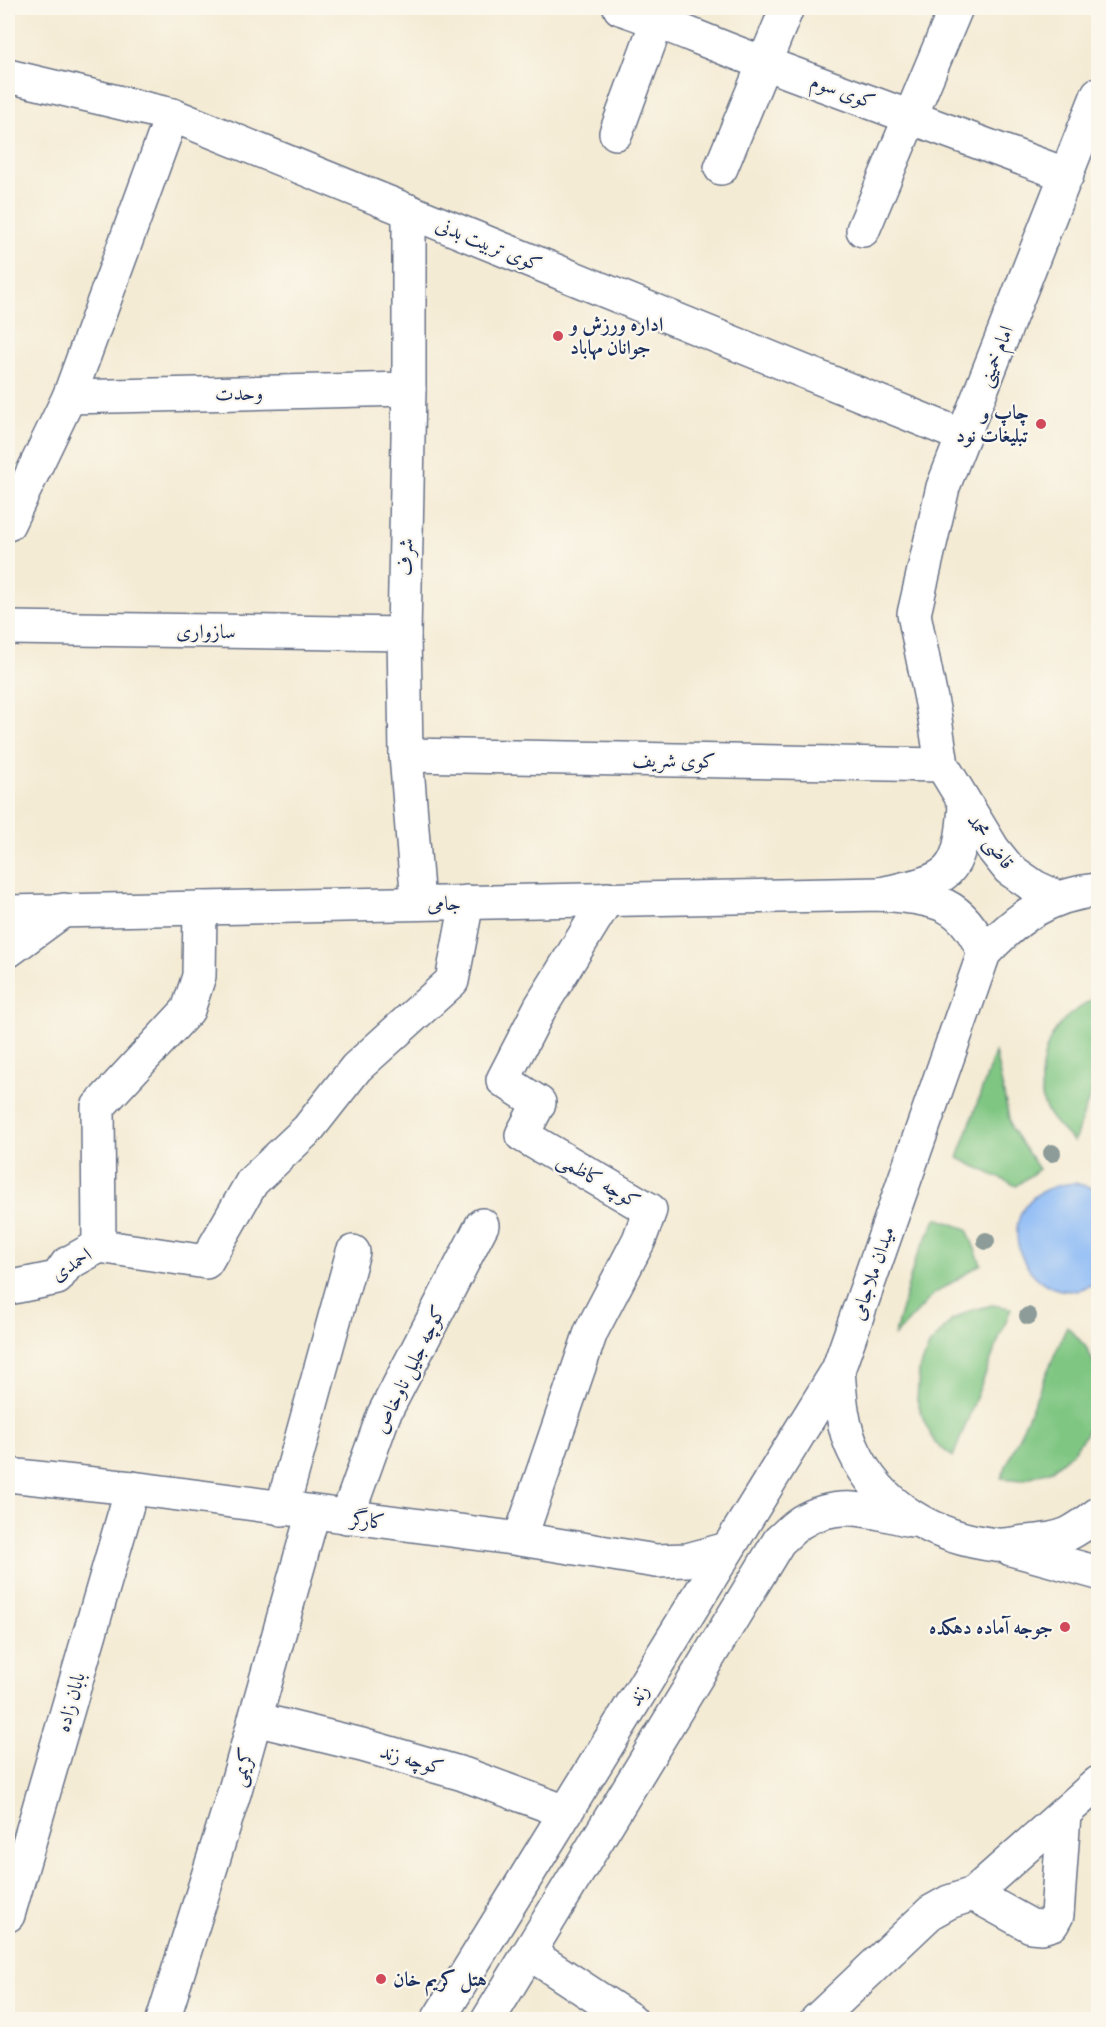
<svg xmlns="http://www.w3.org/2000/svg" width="1106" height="2027" font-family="'IM FELL Double Pica',Amiri,serif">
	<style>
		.green { fill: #7fc682; stroke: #4d7a70; stroke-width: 1.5 }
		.water { fill: #8bbaf6; stroke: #5374aa; stroke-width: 1.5 }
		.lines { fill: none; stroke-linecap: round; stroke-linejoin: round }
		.minor-casing { stroke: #677187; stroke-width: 36 }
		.major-casing { stroke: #677187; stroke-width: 36 }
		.minor { stroke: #fff; stroke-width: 33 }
		.major { stroke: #fff; stroke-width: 33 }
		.tree { fill: #8d9c99 }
		.poi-dot { fill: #d1495b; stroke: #fbf7ec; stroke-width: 2 }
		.labels { text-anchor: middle; stroke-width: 4.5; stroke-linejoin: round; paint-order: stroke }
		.street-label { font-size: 20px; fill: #1b2f5e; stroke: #fbf7ec }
		.poi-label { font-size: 20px; font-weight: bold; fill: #1b2f5e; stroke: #fbf7ec; text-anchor: start }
	</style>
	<rect width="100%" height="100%" fill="#fbf7ec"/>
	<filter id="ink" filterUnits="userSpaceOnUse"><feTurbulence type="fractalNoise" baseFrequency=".0167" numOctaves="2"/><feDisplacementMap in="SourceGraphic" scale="12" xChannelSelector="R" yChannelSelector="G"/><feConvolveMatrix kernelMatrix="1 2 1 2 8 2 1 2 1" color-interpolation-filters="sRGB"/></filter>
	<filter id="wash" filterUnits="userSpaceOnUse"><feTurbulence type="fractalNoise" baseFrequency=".008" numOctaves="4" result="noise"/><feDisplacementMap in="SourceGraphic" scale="24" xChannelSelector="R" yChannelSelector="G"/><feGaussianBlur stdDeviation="1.35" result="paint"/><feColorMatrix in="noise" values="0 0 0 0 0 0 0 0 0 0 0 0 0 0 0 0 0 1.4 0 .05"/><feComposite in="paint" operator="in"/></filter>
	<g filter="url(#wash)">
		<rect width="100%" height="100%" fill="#f4ebd4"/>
		<g class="green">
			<path d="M 1091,1000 L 1098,1000 L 1098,1073 L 1074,1142 C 1063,1131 1048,1118 1043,1102 C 1037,1076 1044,1038 1065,1019 C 1072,1012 1082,1007 1091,1000 Z"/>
			<polygon points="995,1052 1011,1128 1039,1169 1016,1186 958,1158"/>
			<polygon points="937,1218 967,1229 981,1264 934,1294 894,1337 915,1260"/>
			<polygon points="992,1305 1011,1308 953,1457 935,1443 924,1421 917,1400 919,1371 929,1346 952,1320 969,1311"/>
			<polygon points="1067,1326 1086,1347 1098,1372 1096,1400 1090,1427 1075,1450 1052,1470 1022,1480 1001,1478"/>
		</g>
		<path class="water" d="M 1075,1183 L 1093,1188 L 1098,1192 L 1098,1281 C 1027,1327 969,1191 1075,1183 Z"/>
	</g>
	<g filter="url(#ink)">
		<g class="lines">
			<defs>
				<g id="minor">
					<path d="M 620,8 C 669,24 715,46 764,63 C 865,100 966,137 1067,175"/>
					<polyline points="8,76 172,115 963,436"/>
					<polyline points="616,133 662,8"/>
					<polyline points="721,168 787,8"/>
					<polyline points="409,211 409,389 404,634 406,755 418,903"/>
					<polyline points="863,230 956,8"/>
					<polyline points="69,397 409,389"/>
					<polyline points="8,524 69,397 172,115"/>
					<polyline points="8,628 404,634"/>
					<polyline points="406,755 942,765"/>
					<polyline points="200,908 199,976 188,1010 98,1107 99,1246 206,1262 252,1182 308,1129 356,1068 452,981 467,902"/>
					<path d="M 8,912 L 881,894 C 934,899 961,899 984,953"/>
					<polyline points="8,951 64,910"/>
					<polyline points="8,1288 57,1278 67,1264 99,1246"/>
					<polyline points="8,1475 132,1488 520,1539 656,1561 687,1560 727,1549"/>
					<polyline points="282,1509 353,1252"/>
					<polyline points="347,1517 384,1414 482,1225"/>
					<polyline points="520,1539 591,1332 639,1240 650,1210 522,1135 539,1103 503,1080 540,1008 607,899"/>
					<polyline points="255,1719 362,1745 463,1774 566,1812"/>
					<polyline points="973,1894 1031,1926 1042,1927 1052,1924 1057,1915 1064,1814"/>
					<polyline points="8,1915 132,1488"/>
					<polyline points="529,1953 631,2020"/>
					<polyline points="163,2020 235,1790 313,1513"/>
					<polyline points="817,2020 931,1912 949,1902 973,1894 1098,1783"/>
				</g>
				<g id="major">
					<path d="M 1098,890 C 1048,895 1018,917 984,953 L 838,1370 C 840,1396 842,1427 854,1451 C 880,1507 935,1538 996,1545 C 1006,1546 1017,1543 1027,1542 C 1040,1541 1056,1539 1068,1534 C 1078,1529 1089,1521 1098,1514"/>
					<path d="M 881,894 C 948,879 960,879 965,806"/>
					<polyline points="1059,898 1035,887 1009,869 993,849 942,765 935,719 914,614 943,487 1098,94"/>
					<polyline points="1011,1549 1098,1573"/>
					<polyline points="438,2020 838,1370"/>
					<path d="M 488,2020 L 779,1541 C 786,1535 793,1527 801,1522 C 838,1499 871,1511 911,1520"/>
				</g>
			</defs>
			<use href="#minor" class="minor-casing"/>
			<use href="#major" class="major-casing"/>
			<use href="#minor" class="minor"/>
			<use href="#major" class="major"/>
		</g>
		<g class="tree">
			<circle cx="1052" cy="1153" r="9"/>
			<circle cx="986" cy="1241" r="9"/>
			<circle cx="1028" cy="1316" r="9"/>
		</g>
	</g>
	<g class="poi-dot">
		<circle cx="558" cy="336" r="6"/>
		<circle cx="1041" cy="424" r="6"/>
		<circle cx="1065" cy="1627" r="6"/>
		<circle cx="381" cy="1979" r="6"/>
	</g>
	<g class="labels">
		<g class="street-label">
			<text transform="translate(843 91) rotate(20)" y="7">کوی سوم</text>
			<text transform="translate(489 244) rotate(22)" y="7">کوی تربیت بدنی</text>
			<text transform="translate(995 356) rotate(-68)" y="7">امام خمینی</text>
			<text transform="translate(239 393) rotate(-1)" y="7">وحدت</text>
			<text transform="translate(405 557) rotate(-89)" y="7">شرف</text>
			<text transform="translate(206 631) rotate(1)" y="7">سازواری</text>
			<text transform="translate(674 760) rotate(1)" y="7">کوی شریف</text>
			<text transform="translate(991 841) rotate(53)" y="7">قاضی محمد</text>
			<text transform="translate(444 903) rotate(-1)" y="7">جامی</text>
			<text transform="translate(599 1180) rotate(30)" y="7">کوچه کاظمی</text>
			<text transform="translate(71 1264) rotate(-33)" y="7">احمدی</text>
			<text transform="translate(872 1273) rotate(-71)" y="7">میدان ملاجامی</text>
			<text transform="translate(409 1369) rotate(-64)" y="7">کوچه جلیل ناوخاص</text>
			<text transform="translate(368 1520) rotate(7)" y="7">کارگر</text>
			<text transform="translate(638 1695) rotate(-58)" y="7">زند</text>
			<text transform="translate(70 1702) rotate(-74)" y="7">بابان زاده</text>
			<text transform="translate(412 1759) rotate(16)" y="7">کوچه زند</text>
			<text transform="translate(242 1767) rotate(-74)" y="7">کریمی</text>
		</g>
		<g class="poi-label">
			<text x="570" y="331">اداره ورزش و<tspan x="570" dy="23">جوانان مهاباد</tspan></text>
			<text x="1029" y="419" text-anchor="end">چاپ و<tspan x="1029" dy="23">تبلیغات نود</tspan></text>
			<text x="1053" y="1634" text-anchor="end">جوجه آماده دهکده</text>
			<text x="393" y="1986">هتل کریم خان</text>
		</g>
	</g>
	<rect width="1106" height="2027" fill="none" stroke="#fbf7ec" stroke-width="30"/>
</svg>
